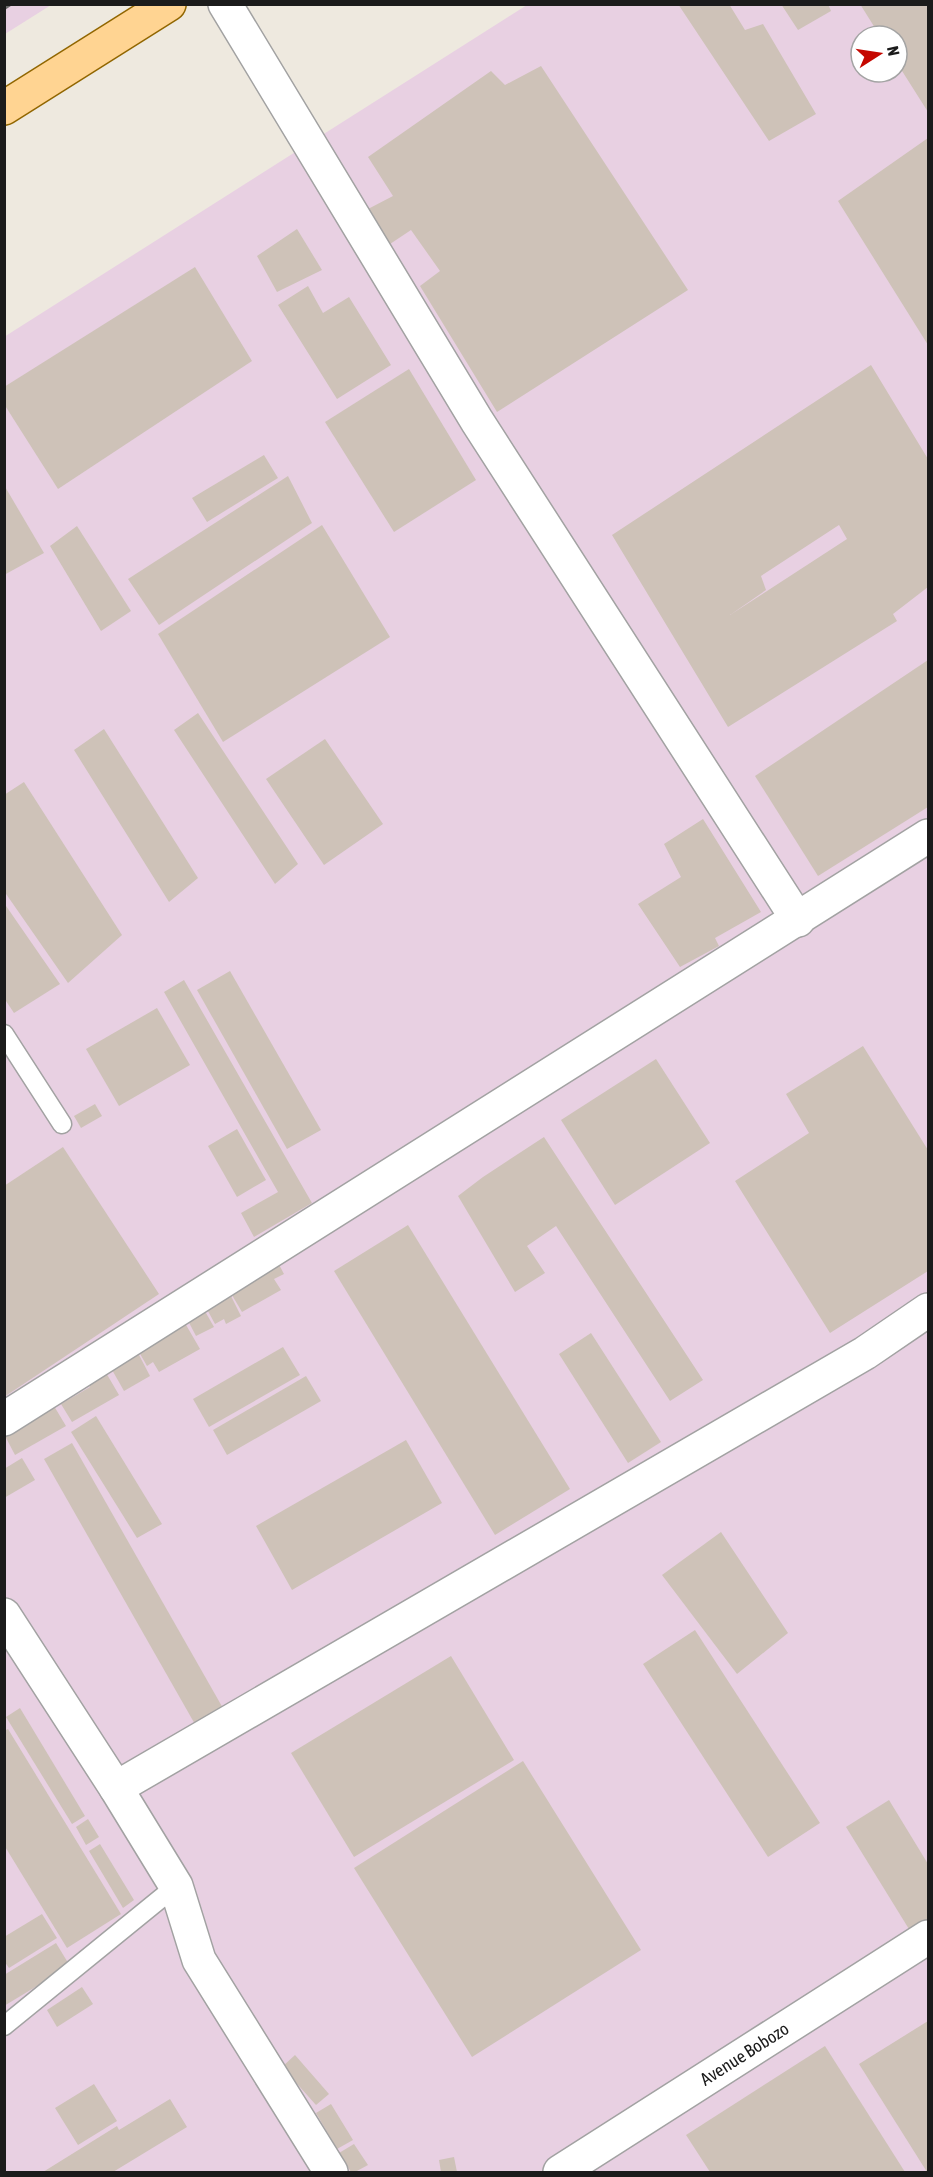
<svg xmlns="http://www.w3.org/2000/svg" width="933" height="2177" font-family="'Asap Condensed',sans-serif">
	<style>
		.industrial { fill: #e8d0e2; fill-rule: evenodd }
		.building { fill: #cec2b8; fill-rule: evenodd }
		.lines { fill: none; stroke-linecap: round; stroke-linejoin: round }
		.lane-casing { stroke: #a2a2a2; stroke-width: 21 }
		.street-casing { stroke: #a2a2a2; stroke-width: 36 }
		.primary-casing { stroke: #916600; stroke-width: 36 }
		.lane { stroke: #fff; stroke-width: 18 }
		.street { stroke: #fff; stroke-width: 33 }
		.primary { stroke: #ffd492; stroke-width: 33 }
		.rail { stroke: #696969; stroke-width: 4.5; stroke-dasharray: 12 12; stroke-linecap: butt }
		.labels { text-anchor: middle; stroke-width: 5; stroke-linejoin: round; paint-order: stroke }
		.street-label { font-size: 18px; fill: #1b1b1b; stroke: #fff }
	</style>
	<rect width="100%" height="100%" fill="#eee9df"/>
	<g class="industrial">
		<polygon points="5,4 51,4 51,5 5,34"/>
		<path d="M 527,5 L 928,5 L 928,2172 L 5,2172 L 4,337 ZM 861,36 L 897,36 L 897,72 L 861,72 Z"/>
	</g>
	<g class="building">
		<polygon points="678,4 729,4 745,30 763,24 816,114 769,141"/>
		<polygon points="781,4 828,4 831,11 798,30"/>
		<polygon points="860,4 928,4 928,112 897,63 897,36 880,36"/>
		<polygon points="541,66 688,290 497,412 420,286 440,271 411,230 390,244 368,209 393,196 368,157 491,71 505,85"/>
		<polygon points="928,138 928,345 838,201"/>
		<polygon points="297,229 322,270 277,292 257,256"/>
		<polygon points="195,267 252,361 58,489 4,404 4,387"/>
		<polygon points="308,286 323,313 349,297 391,365 337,399 278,305"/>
		<path d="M 871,365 L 928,459 L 928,587 L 893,614 L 897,621 L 728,727 L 612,535 ZM 839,525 L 847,539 L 730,615 L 766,590 L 761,576 Z"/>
		<polygon points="409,369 476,480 394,532 325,422"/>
		<polygon points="264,455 278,478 207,522 192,498"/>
		<polygon points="288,476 312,523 159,625 128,579"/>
		<polygon points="4,485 44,553 4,575"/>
		<polygon points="322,525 390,637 223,742 158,634"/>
		<polygon points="77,526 131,611 101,631 50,546"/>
		<polygon points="928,660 928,807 818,876 755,776"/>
		<polygon points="198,713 298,864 275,884 174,730"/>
		<polygon points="104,729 198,878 169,902 74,750"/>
		<polygon points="325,739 383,824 324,865 266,779"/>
		<polygon points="24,782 122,935 68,983 4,891 4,795"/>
		<polygon points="703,819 761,912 715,938 719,946 680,967 638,904 681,877 664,844"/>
		<polygon points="4,903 60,984 14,1013 4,998"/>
		<polygon points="230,971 321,1130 287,1149 197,990"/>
		<polygon points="184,980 312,1203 254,1237 241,1213 278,1192 164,992"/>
		<polygon points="157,1008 190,1065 119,1106 86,1049"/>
		<polygon points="863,1046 928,1150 928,1271 830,1333 735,1181 809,1133 786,1094"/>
		<polygon points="656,1059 710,1143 615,1205 561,1120"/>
		<polygon points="95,1104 102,1116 81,1128 74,1116"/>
		<polygon points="237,1129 266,1180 237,1197 208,1146"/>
		<polygon points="544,1137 703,1380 670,1401 556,1226 527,1246 545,1273 515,1292 458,1196 483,1177"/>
		<polygon points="63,1147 159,1294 4,1397 4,1186"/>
		<polygon points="408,1225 570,1489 495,1535 334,1271"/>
		<polygon points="275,1257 284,1274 274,1279 281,1290 242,1312 226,1285"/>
		<polygon points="214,1296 218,1303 231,1296 241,1316 226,1324 224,1319 215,1324 203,1302"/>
		<polygon points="202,1306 214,1327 196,1336 185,1315"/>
		<polygon points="182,1318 200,1349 159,1372 153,1362 147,1366 135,1345"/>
		<polygon points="591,1333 661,1442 628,1463 559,1354"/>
		<polygon points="283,1347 300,1375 209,1427 193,1399"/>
		<polygon points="138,1353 150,1376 124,1391 111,1368"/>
		<polygon points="105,1371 119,1395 72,1422 61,1404 90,1387 87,1381"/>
		<polygon points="306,1376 321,1401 227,1455 213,1430"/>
		<polygon points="54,1406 66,1426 15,1455 4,1434"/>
		<polygon points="96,1416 162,1524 137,1538 71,1432"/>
		<polygon points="406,1440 442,1503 292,1590 256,1526"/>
		<polygon points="72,1443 232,1724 204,1740 44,1459"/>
		<polygon points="22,1458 35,1480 4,1498 4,1469"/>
		<polygon points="721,1532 788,1633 737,1674 662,1575"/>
		<polygon points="695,1630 820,1823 768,1857 643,1664"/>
		<polygon points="451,1656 514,1760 354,1857 291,1753"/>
		<polygon points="20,1708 85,1816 72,1824 6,1717"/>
		<polygon points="8,1729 121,1914 67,1948 4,1845 4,1731"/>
		<polygon points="523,1761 641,1950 472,2057 354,1868"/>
		<polygon points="889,1800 928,1864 928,1924 912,1934 846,1827"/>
		<polygon points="88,1819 99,1837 86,1845 76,1827"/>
		<polygon points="100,1844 134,1900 123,1908 89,1851"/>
		<polygon points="42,1914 57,1938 9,1968 4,1961 4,1937"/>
		<polygon points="56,1943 70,1966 4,2006 4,1975"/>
		<polygon points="82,1987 93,2004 57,2027 47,2010"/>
		<polygon points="928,2021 928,2172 927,2172 859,2064"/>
		<polygon points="825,2046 905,2172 710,2172 686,2135"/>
		<polygon points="295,2055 329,2094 316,2105 282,2067"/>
		<polygon points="94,2084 117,2121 78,2145 55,2108"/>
		<polygon points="170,2099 187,2127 113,2172 43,2172 117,2126 119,2130"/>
		<polygon points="331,2104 353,2140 337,2149 316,2113"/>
		<polygon points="354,2144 368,2165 355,2172 351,2172 339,2153"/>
		<polygon points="454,2157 457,2172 441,2172 439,2160"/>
	</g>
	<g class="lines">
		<defs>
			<g id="lane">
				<polyline points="4,1034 62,1124"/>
				<polyline points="4,2026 176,1886"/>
			</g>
			<g id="street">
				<polyline points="225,4 477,421 798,920"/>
				<polyline points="4,1419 928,836"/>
				<polyline points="4,1615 116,1788 176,1886 199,1960 331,2172"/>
				<polyline points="116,1788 865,1353 928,1310"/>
				<path id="s1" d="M 560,2172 L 928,1937"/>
			</g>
			<polyline id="primary" points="4,108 169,4"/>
		</defs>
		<use href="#lane" class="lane-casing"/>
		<use href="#street" class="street-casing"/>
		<use href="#primary" class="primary-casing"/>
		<use href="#lane" class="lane"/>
		<use href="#street" class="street"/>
		<use href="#primary" class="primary"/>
		<polyline class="rail" points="4,8 10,4"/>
	</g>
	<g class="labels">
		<g class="street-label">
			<text dy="6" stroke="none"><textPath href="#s1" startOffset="219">Avenue Bobozo</textPath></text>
		</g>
	</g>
	<rect width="933" height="2177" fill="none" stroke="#1b1b1b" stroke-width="12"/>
	<g transform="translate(879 54) rotate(78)"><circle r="28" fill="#ffffff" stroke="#a4a4a4" stroke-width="1.5"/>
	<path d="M0-4.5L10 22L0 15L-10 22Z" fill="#c50700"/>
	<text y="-9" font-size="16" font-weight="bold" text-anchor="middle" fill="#1b1b1b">N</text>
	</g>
</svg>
